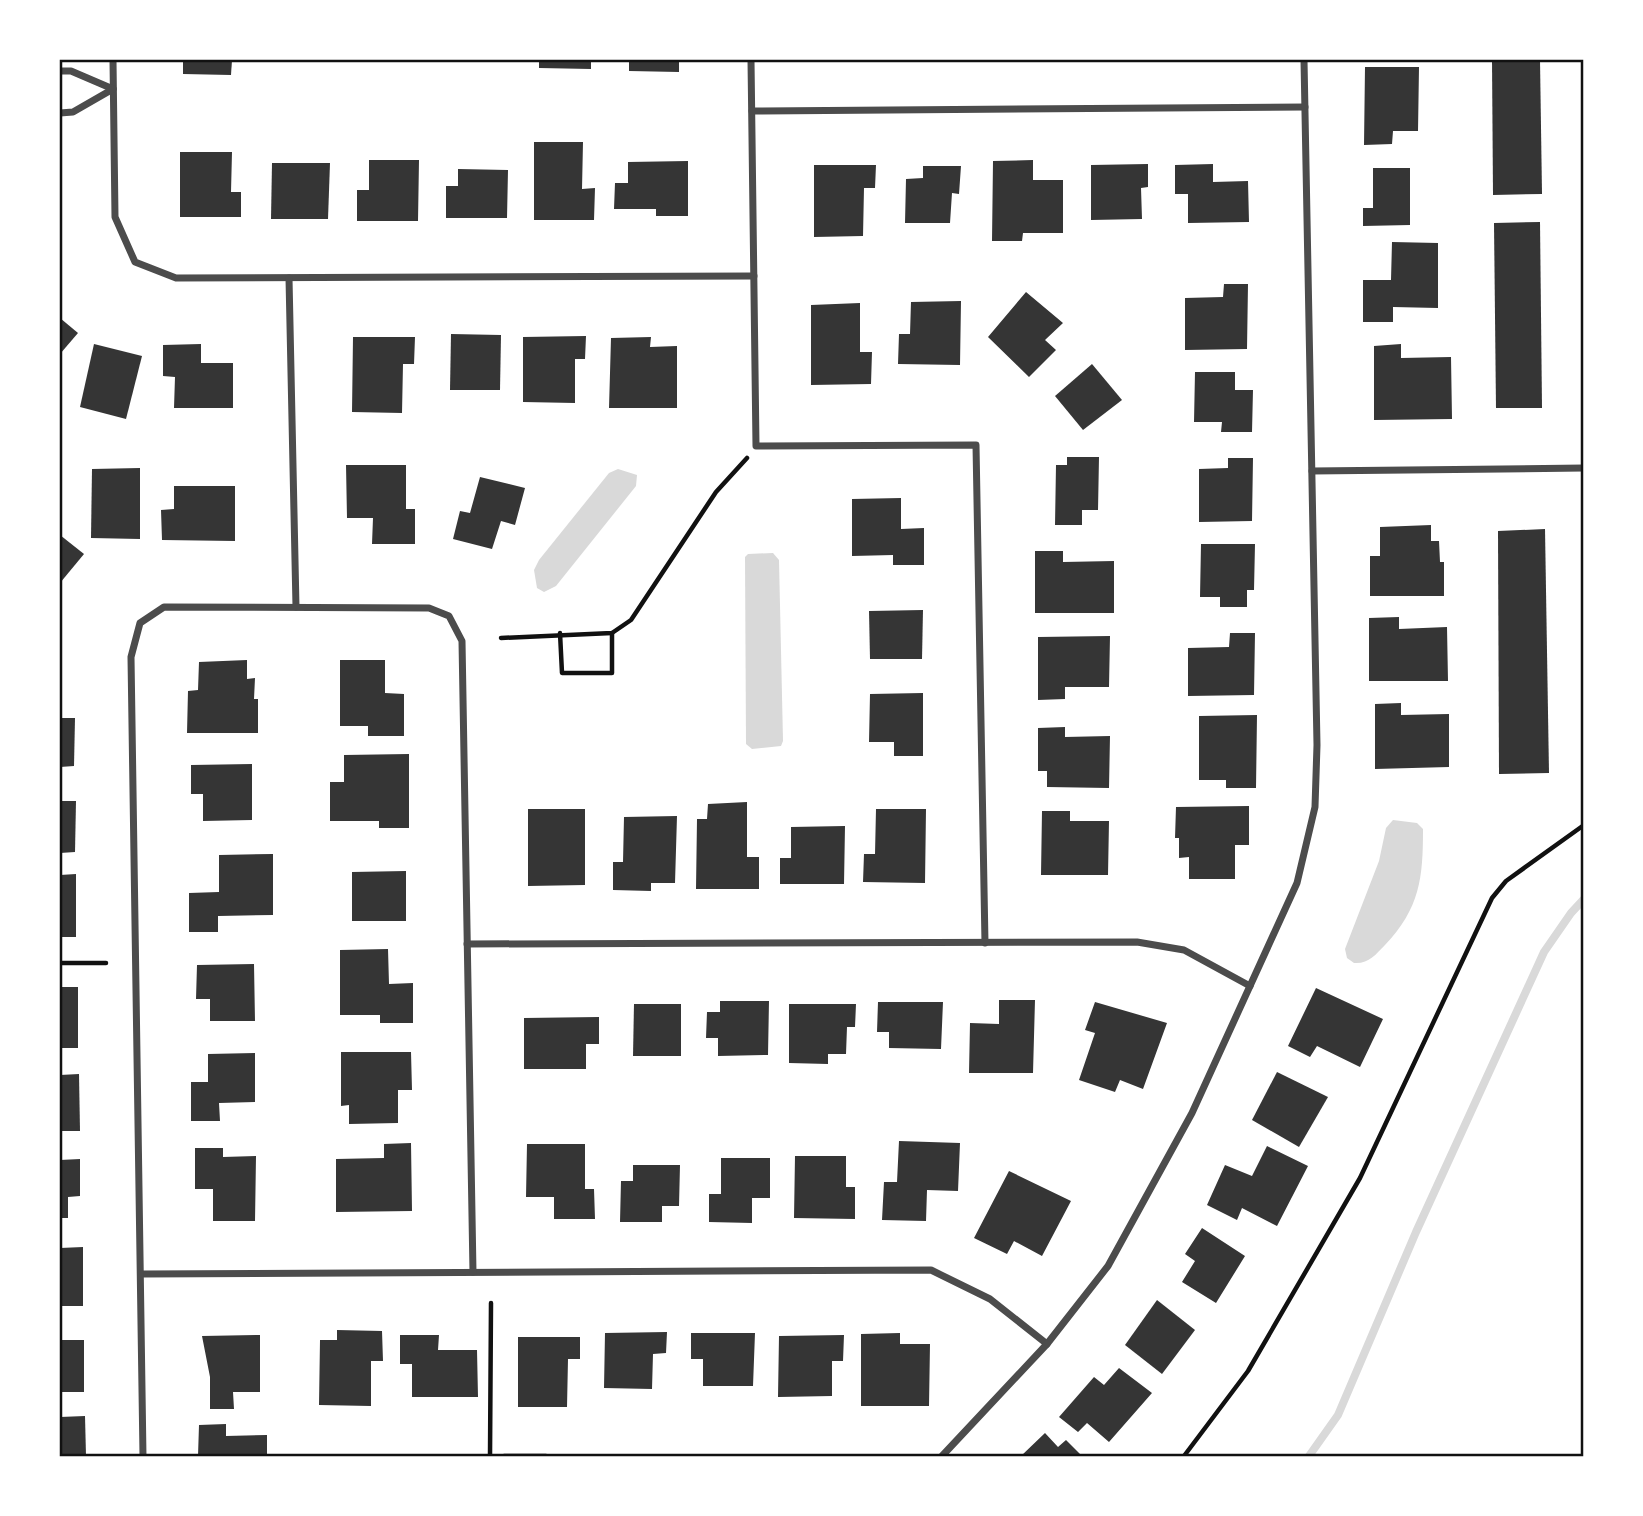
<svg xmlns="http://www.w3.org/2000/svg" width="1643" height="1516" font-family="Arial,sans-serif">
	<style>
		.water { fill: #d9d9d9 }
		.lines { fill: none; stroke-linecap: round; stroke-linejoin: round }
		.stream { stroke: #d9d9d9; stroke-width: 8 }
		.building { fill: #353535 }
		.path { stroke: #111; stroke-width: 4.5 }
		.minor { stroke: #4c4c4c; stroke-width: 7 }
		.neatline { fill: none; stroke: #111; stroke-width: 2.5 }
	</style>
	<rect width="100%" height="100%" fill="#fff"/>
	<g class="water">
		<polygon points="618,469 637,475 636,486 556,586 544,592 537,588 534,570 539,560 609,473"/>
		<polygon points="773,553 779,560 783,741 781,746 752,749 746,744 745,557 748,554"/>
		<path d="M 1393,820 L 1417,823 L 1423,829 C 1423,878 1420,908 1385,945 C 1375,955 1369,964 1354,963 L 1347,958 L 1345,949 L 1379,861 L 1386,828 Z"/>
	</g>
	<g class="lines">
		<polyline class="stream" points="1309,1456 1338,1415 1416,1232 1544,952 1571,913 1584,899"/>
	</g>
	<g class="building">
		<polygon points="183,60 232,60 231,75 183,74"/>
		<polygon points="539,60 591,60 591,69 539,68"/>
		<polygon points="629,60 679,60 679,72 629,71"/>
		<polygon points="1492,60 1540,60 1542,194 1493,195"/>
		<polygon points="1365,67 1419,67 1418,131 1393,131 1392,144 1364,145"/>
		<polygon points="534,142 583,142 582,189 595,188 594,220 534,220"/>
		<polygon points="180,152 232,152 231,192 241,192 241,217 180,217"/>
		<polygon points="369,160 419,160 418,221 357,221 357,190 369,190"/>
		<polygon points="1033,160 1033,180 1063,180 1063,233 1023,233 1022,241 992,241 993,161"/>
		<polygon points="688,161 688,216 656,216 656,209 614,209 615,183 628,183 628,162"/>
		<polygon points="272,163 330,163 328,219 271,219"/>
		<polygon points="1148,164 1148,187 1141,188 1142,219 1091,220 1091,165"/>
		<polygon points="1213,164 1213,182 1248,181 1249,222 1188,223 1188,194 1175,194 1175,165"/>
		<polygon points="814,165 876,165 875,188 864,188 863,236 814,237"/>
		<polygon points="923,166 961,166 959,194 952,193 950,223 905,223 906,179 923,178"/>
		<polygon points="1373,168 1410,168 1410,225 1363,226 1363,208 1373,208"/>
		<polygon points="458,169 508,170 507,218 446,218 446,186 458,186"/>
		<polygon points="1540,222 1542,408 1496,408 1494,223"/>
		<polygon points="1392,242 1438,243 1438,308 1393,307 1393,322 1363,322 1363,280 1391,280"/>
		<polygon points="1224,284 1248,284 1247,349 1185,350 1185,298 1223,297"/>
		<polygon points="1026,292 1063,323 1045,340 1056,350 1029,377 988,337"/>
		<polygon points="961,301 960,365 898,364 899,334 910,334 911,302"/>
		<polygon points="860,303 860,352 872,352 871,384 811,385 811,305"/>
		<polygon points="60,318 78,333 60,354"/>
		<polygon points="451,334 501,335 500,390 450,390"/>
		<polygon points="586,336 585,359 575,359 575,403 523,402 523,337"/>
		<polygon points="353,337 415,337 414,364 403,364 402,413 352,412"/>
		<polygon points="651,337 650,347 677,346 677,408 609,408 611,338"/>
		<polygon points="94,344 142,356 126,419 80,407"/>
		<polygon points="201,344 201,363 233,363 233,408 174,408 175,377 163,376 163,345"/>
		<polygon points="1401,344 1401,358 1451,357 1452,419 1374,420 1374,346"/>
		<polygon points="1092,364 1122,400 1083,430 1055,396"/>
		<polygon points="1195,372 1235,372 1235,390 1253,390 1252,432 1221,432 1222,422 1194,422"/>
		<polygon points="1067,457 1099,457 1098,510 1082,510 1082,525 1055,525 1056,465 1067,465"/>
		<polygon points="1228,458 1253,458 1252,521 1199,522 1199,469 1228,468"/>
		<polygon points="346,465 406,465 406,509 415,509 415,544 372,544 373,518 347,518"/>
		<polygon points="140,468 140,539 91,538 92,469"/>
		<polygon points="480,477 525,488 515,525 501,521 492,549 453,539 460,511 470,513"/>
		<polygon points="174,486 235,486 235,541 162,540 161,510 174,509"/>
		<polygon points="901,498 901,529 924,528 924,565 893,565 893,555 852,556 852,499"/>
		<polygon points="1431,525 1431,541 1439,541 1440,562 1444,562 1444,596 1370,596 1370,556 1380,556 1380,527"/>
		<polygon points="1545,529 1549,773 1499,774 1498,531"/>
		<polygon points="60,535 84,554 60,583"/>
		<polygon points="1201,544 1255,544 1254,590 1247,590 1247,607 1220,607 1220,597 1200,597"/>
		<polygon points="1035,551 1063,551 1063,562 1114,561 1114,613 1035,613"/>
		<polygon points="923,610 922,659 870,659 869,611"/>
		<polygon points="1399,617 1399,629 1447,627 1448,681 1369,681 1369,618"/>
		<polygon points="1230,633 1255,633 1254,695 1188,696 1188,648 1229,647"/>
		<polygon points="1110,636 1109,687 1065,687 1065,699 1038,700 1038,637"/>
		<polygon points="247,660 247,679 255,678 254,699 258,699 258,733 187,733 188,691 198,690 199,662"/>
		<polygon points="340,660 385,660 385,693 404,694 404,736 368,736 368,726 340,726"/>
		<polygon points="923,693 923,756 894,756 894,742 869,742 870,694"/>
		<polygon points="1401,703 1401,715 1449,714 1449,767 1375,769 1375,704"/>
		<polygon points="1257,715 1256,788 1226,788 1226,780 1199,780 1199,716"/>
		<polygon points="60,718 75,718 74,766 60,767"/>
		<polygon points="1065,727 1065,737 1110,736 1109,788 1047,787 1047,771 1038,771 1038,728"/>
		<polygon points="409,754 409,828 379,828 379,821 330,821 330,782 344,782 344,755"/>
		<polygon points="252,764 252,820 203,821 203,794 191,794 191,765"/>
		<polygon points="60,801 76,801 75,852 60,853"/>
		<polygon points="747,802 747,857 759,857 759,889 696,889 697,819 707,819 708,804"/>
		<polygon points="1249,806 1249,845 1235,845 1235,879 1189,879 1189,857 1179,858 1179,838 1175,838 1176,807"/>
		<polygon points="528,809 585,809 585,885 528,886"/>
		<polygon points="876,809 926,809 925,883 863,882 864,854 875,854"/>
		<polygon points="1042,811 1070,811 1070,821 1109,821 1108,875 1041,875"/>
		<polygon points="677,816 675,883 651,883 651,891 613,890 613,862 623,862 624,817"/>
		<polygon points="845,826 844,884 780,884 780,858 791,858 791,827"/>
		<polygon points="273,854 273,915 218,916 218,932 189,932 189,893 219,892 219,855"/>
		<polygon points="406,871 406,921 352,921 352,872"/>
		<polygon points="76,874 76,937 60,937 60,875"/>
		<polygon points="388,949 389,984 413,983 413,1023 380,1023 380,1015 340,1015 340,950"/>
		<polygon points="254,964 255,1021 210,1021 210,999 196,999 197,965"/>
		<rect x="60" y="987" width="18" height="61"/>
		<polygon points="1316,988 1383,1019 1360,1067 1317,1046 1310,1057 1288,1046"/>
		<polygon points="999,1000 1035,1000 1033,1073 969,1073 970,1023 999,1024"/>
		<polygon points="720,1001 769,1001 768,1055 718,1056 718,1038 706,1038 707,1012 720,1012"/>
		<polygon points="878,1002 943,1002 941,1049 889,1048 889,1032 877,1032"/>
		<polygon points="1095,1002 1167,1023 1143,1089 1120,1080 1115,1092 1079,1080 1095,1033 1085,1030"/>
		<polygon points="634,1004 681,1004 681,1056 633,1056"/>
		<polygon points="789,1004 856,1004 855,1027 847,1027 846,1054 828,1054 828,1064 789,1063"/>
		<polygon points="599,1017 599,1044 586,1044 586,1069 524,1069 524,1018"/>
		<polygon points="341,1052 411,1052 412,1090 398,1090 398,1123 349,1124 349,1105 341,1106"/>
		<polygon points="255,1053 255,1102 219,1103 220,1121 191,1121 191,1082 208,1082 208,1054"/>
		<polygon points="1277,1072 1328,1097 1299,1147 1252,1120"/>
		<polygon points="79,1074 80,1131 60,1131 60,1075"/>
		<polygon points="899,1141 960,1143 958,1191 927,1190 926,1221 882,1220 884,1182 897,1182"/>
		<polygon points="411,1143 412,1211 336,1212 336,1159 384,1158 384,1144"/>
		<polygon points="527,1144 585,1144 585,1189 594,1189 595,1219 554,1219 554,1197 526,1197"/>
		<polygon points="1267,1146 1308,1166 1277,1226 1242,1208 1237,1220 1207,1205 1225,1165 1252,1176"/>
		<polygon points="195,1148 223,1148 223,1157 256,1156 255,1221 213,1221 213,1189 195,1189"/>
		<polygon points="795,1156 846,1156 846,1187 855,1187 855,1219 794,1218"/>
		<polygon points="721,1158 770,1158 770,1198 752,1198 752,1223 709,1222 709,1194 721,1194"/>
		<polygon points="80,1159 80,1196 68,1197 68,1218 60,1218 60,1160"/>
		<polygon points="633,1165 680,1165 679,1206 662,1206 662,1222 620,1222 621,1181 633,1181"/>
		<polygon points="1009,1171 1071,1201 1042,1256 1014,1241 1007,1254 974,1238"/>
		<polygon points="1202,1228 1245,1256 1216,1303 1182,1282 1195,1261 1185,1254"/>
		<polygon points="83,1247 83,1306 60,1306 60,1248"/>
		<polygon points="1157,1300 1195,1330 1162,1374 1125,1345"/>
		<polygon points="337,1330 382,1331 383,1361 371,1361 371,1406 319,1405 320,1340 337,1340"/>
		<polygon points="667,1332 666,1353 653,1354 652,1389 604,1388 605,1333"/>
		<polygon points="691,1333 755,1333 753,1386 703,1386 703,1359 691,1359"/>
		<polygon points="900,1333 900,1344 930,1344 929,1406 861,1406 861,1334"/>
		<polygon points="260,1335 260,1392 233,1392 234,1409 210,1409 210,1377 202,1336"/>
		<polygon points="400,1335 439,1335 438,1350 477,1350 478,1397 412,1397 412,1364 400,1364"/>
		<polygon points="844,1335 843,1361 832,1361 832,1396 778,1397 779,1336"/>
		<polygon points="518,1337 580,1337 580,1359 568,1359 567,1407 518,1407"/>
		<rect x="60" y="1340" width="24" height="52"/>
		<polygon points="1119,1368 1152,1393 1109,1442 1087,1423 1078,1432 1059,1417 1094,1377 1104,1385"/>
		<polygon points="85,1416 86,1456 60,1456 60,1417"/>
		<polygon points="226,1424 226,1436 267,1435 267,1456 198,1456 199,1425"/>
		<polygon points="1045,1433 1058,1447 1066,1440 1082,1456 1021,1456"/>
	</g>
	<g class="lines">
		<g class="path">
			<polyline points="560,633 562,673 612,673 612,633"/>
			<polyline points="501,638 612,633 631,620 716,492 747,458"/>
			<polyline points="60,963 106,963"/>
			<polyline points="490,1456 491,1303"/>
			<polyline points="504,1456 546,1456"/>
			<polyline points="1184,1456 1248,1371 1360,1178 1492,898 1506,881 1584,825"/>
		</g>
		<g class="minor">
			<polyline points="113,60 115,217 135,262 176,278 754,276"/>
			<polyline points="751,60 756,446 976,445 985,943"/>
			<polyline points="60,71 71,71 113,89"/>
			<polyline points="752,111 1305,107"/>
			<polyline points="60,113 73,112 113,89"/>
			<polyline points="289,278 296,607"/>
			<polyline points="1312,471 1584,468"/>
			<polyline points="467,944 1137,942 1184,950 1250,986"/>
			<polyline points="142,1274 931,1270 990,1299 1047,1344"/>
			<polyline points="143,1456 131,657 140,623 164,607 429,608 449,616 462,641 473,1272"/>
			<polyline points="942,1456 1047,1344 1108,1266 1192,1113 1297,883 1315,807 1317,745 1304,60"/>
		</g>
	</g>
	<rect width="1643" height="1516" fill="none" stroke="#ffffff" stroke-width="122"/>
	<rect x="61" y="61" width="1521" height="1394" class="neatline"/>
</svg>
